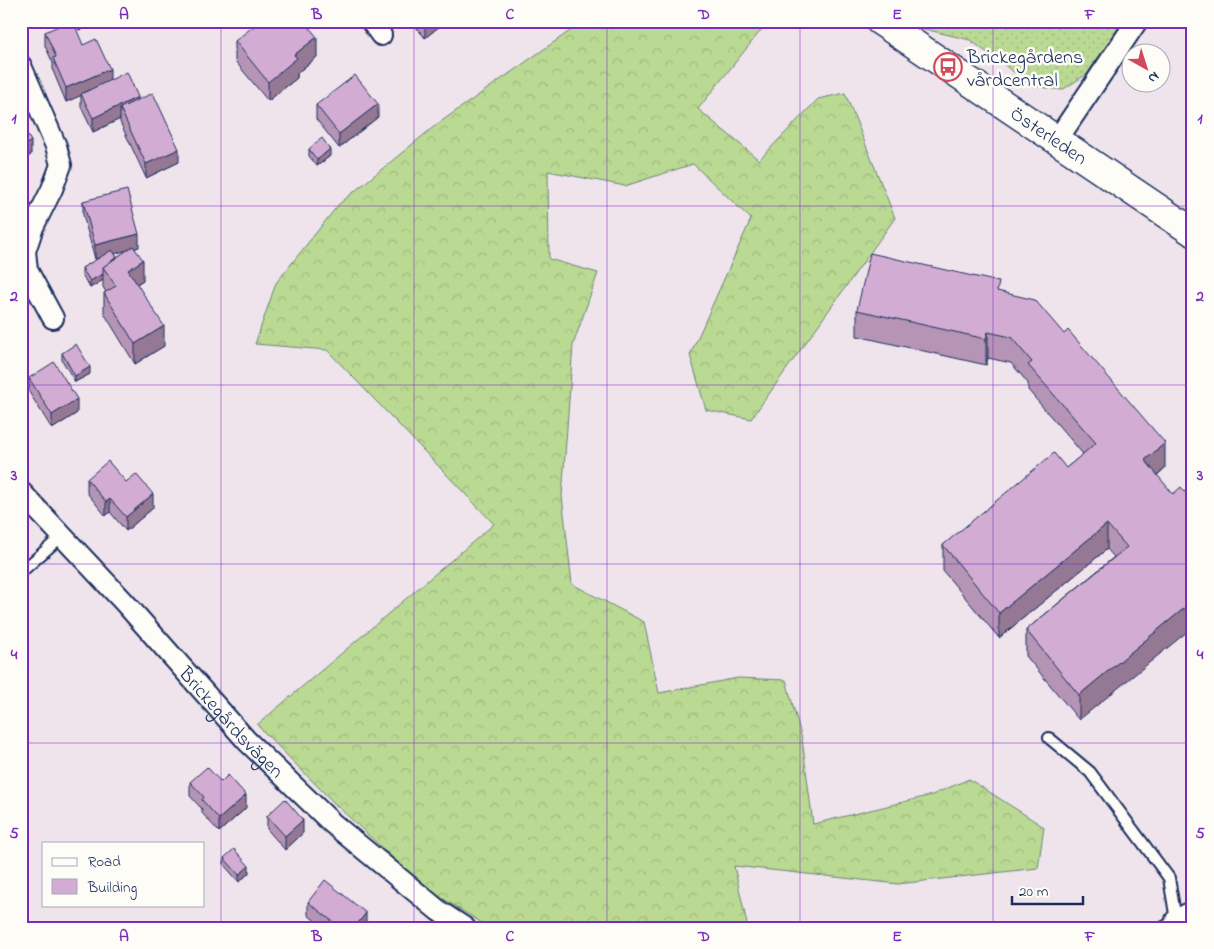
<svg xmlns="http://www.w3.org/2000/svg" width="1214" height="949" font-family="'Indie Flower',sans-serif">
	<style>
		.grass { fill: url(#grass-dots); stroke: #6a8478 }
		.forest { fill: url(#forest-crowns); stroke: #6a8478 }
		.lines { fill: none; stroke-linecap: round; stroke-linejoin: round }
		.lane-casing { stroke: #1b2f5e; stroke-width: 14 }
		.street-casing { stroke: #1b2f5e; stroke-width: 24 }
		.secondary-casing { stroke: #1b2f5e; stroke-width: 31 }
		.lane { stroke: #fdfcf7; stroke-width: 10 }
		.street { stroke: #fdfcf7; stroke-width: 20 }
		.secondary { stroke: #fdfcf7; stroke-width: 28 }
		.wall { fill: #b594b5; stroke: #1b2f5e; fill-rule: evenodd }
		.shaded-wall { fill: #947894; stroke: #1b2f5e }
		.building { fill: #d3acd3; stroke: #1b2f5e }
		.grid { fill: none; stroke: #7b2cbf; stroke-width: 1; stroke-opacity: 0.55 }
		.labels { text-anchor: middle; stroke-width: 5; stroke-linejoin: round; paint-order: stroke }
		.poi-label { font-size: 20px; fill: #1b2f5e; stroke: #fdfcf7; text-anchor: start }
		.street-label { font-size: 20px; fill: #1b2f5e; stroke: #fdfcf7 }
		.neatline { fill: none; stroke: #7b2cbf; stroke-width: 2 }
		.grid-label { font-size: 16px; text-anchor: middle; font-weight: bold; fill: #7b2cbf }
	</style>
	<defs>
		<pattern id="grass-dots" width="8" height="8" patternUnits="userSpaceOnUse" patternTransform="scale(1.25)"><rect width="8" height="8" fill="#bad992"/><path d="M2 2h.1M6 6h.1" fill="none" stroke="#9fbb80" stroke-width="1.8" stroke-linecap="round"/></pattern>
		<pattern id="forest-crowns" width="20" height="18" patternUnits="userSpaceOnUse" patternTransform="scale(1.25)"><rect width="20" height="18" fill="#bad992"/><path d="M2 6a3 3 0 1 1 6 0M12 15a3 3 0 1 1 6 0" fill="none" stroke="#9fbb80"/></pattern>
	</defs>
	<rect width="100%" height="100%" fill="#f0e4ec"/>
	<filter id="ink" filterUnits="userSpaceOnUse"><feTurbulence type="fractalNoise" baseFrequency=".02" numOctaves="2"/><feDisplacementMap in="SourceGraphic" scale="10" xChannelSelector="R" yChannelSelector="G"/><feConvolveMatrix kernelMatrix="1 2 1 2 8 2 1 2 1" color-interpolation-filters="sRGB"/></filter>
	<g filter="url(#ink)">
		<polygon class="grass" points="910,21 1123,21 1087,74 1062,90 1033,86 970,40 920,28"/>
		<polygon class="forest" points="584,21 763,21 766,24 698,109 759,160 818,99 845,93 895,218 751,419 706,410 690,355 751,219 693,164 625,186 548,171 549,259 598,273 573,345 562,496 572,584 644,622 659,693 738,678 786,680 802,739 813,824 932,795 969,779 1044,827 1038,868 898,884 734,866 748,928 490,928 424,887 334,803 257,725 494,524 327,350 255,344 276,283 339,204 436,125"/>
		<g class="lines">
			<defs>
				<g id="lane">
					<polyline points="21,572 62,536"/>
					<polyline points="1049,738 1090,772 1169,878 1176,920 1162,928"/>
				</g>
				<g id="street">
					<polyline points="371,21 381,35"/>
					<polyline points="21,66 56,146 61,165 52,189 33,227 25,251 27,270 53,318"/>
					<polyline points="1057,140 1137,21"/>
					<path id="s1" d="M 21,492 L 125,603 L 247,741 L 332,823 L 439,911 L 465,928"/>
					<polyline points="1180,928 1176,920 1193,911"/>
				</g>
				<g id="secondary">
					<path id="s2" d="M 880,21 L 1193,232"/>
				</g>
			</defs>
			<use href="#lane" class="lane-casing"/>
			<use href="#street" class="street-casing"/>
			<use href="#secondary" class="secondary-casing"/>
			<use href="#lane" class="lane"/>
			<use href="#street" class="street"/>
			<use href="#secondary" class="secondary"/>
		</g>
		<g class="wall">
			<polygon points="76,21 99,21 79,30"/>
			<polygon points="411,21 446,21 425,38"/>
			<polygon points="271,26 317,57 297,73 297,78 268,101 235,61 235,41"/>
			<polygon points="45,32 83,45 110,80 138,100 179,162 146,178 120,122 120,119 93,132 81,107 81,95 66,102 53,71 53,63 45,46"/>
			<polygon points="316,105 378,117 339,148 316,119"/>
			<polygon points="309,149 330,156 317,166 309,156"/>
			<path d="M 83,201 L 139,247 L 135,248 L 143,280 L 137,284 L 164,346 L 135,364 L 104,313 L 104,293 L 106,292 L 103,287 L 103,280 L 90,288 L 82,275 L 82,268 L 101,257 L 95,259 L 83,215 ZM 128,250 L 117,257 L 114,253 Z"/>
			<polygon points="999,292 1165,468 1157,475 1079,720 1026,656 1026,630 1114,557 1107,549 999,638 943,571 943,545 1066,468 1083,454 1028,390 1028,383 1011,363 988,358 986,365 857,336 857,310"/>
			<polygon points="62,353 90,374 75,382 62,360"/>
			<polygon points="29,378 77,413 52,429 29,392"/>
			<polygon points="87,479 126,482 153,508 126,531 110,512 106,516 87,493"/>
			<polygon points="190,782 221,782 246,808 219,832 202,813 202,809 190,796"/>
			<polygon points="267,816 303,833 285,850 267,829"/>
			<polygon points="224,858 249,873 239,882 224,865"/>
			<polygon points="308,902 366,926 365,928 324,928 308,915"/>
		</g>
		<g class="shaded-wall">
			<polygon points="83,21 99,21 79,30 79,23"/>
			<polygon points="425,21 446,21 425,38"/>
			<polygon points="317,37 317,57 297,73 297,78 268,101 268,82 294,55"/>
			<polygon points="110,69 110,83 66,102 66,88"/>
			<polygon points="138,97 138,110 120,108 120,119 93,132 93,118"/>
			<polygon points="378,104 378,117 339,148 339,134"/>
			<polygon points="31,141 31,155 21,161 21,148"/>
			<polygon points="179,149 179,162 146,178 146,164"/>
			<polygon points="330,149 330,156 317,166 317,160"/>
			<polygon points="139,234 139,247 95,259 95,245"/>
			<polygon points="143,260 143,280 128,289 128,270"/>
			<polygon points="103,274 103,280 90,288 90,281"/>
			<polygon points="164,326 164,346 135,364 135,344"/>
			<polygon points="988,332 988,358 986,365 986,339"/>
			<polygon points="90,367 90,374 75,382 75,376"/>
			<polygon points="77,399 77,413 52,429 52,415"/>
			<polygon points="1165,443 1165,468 1145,486 1145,460"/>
			<polygon points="153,494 153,508 126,531 126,517"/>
			<polygon points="110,499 110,512 106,516 106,502"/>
			<polygon points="1107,524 1107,549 999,638 999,613"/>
			<polygon points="1193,601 1193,627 1079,720 1079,695"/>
			<polygon points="246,795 246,808 219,832 219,819"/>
			<polygon points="303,820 303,833 285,850 285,836"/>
			<polygon points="249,866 249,873 239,882 239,875"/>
			<polygon points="366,913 366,926 365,928 354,928"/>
		</g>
		<g class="building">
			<polygon points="70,21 73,21 83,45 96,39 110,69 66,88 53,58 56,57 45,32"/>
			<polygon points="260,21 267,21 271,26 276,21 304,21 317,37 294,55 297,58 268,82 235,41"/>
			<polygon points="127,72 138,97 93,118 81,94"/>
			<polygon points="355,75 378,104 339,134 316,105"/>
			<polygon points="153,93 179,149 146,164 120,108"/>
			<polygon points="21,125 31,141 21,148"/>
			<polygon points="322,138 330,149 317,160 309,149"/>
			<polygon points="127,190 139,234 95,245 83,201"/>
			<polygon points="133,246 143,260 128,270 164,326 135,344 104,293 116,286 103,267"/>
			<polygon points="112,250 117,257 103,267 103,274 90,281 82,268"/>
			<polygon points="870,253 999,282 997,291 1035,300 1064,334 1068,330 1165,443 1145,460 1173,494 1181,487 1193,502 1193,601 1079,695 1026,630 1127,547 1107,524 999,613 943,545 1054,453 1066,468 1096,443 1028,365 1032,362 1011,337 988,332 986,339 857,310"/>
			<polygon points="76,344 90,367 75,376 62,353"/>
			<polygon points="54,362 77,399 52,415 29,378"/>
			<polygon points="108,461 126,482 136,474 153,494 126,517 110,499 106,502 87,479"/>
			<polygon points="207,767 221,782 228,775 246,795 219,819 202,800 204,797 190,782"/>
			<polygon points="285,799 303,820 285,836 267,816"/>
			<polygon points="234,849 249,866 239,875 224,858"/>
			<polygon points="325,880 366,913 354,928 341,928 308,902"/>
		</g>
	</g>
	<path class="grid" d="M 221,21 L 221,928M 414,21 L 414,928M 607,21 L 607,928M 800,21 L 800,928M 993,21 L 993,928M 21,206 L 1193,206M 21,385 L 1193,385M 21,564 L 1193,564M 21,743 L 1193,743"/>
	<defs>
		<symbol id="bus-ring" viewBox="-11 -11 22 22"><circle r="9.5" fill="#fdfcf7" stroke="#d1495b" stroke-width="1.5"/><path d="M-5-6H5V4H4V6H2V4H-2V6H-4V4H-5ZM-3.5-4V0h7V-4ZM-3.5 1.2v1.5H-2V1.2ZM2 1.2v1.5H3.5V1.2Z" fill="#d1495b"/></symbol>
	</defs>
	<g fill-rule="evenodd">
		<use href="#bus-ring" x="932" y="51" width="32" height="32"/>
	</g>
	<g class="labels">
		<g class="poi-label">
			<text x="967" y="63">Brickegårdens<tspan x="967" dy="23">vårdcentral</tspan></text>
		</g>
		<g class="street-label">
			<text dy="7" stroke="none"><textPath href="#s2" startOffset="204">Österleden</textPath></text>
			<text dy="7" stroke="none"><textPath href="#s1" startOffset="312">Brickegårdsvägen</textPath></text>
		</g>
	</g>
	<rect width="1214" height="949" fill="none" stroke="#fdfcf7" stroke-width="55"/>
	<rect x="42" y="842" width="162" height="65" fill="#fdfcf7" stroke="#a3aaba"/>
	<rect x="52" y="858" width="25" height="8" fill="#fdfcf7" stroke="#a3aaba"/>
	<text x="88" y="866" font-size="15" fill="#1b2f5e">Road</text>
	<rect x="52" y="879" width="25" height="15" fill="#d3acd3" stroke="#a3aaba"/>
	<text x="88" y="892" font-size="15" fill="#1b2f5e">Building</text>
	<g transform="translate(1146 68) rotate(141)"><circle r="24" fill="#fdfcf7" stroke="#a3aaba"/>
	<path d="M0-4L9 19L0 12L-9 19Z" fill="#d1495b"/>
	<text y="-8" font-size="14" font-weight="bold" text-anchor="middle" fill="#1b2f5e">N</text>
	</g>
	<path d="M1012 896v8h71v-8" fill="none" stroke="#1b2f5e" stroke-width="2.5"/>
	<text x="1019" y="896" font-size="15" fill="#1b2f5e" stroke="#fdfcf7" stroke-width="4" paint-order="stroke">20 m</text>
	<rect x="28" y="28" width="1158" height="894" class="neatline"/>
	<g class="grid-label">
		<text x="124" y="19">A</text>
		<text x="317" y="19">B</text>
		<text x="510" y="19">C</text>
		<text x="704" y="19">D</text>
		<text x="897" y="19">E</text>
		<text x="1090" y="19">F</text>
		<text x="14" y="123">1</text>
		<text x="1200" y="123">1</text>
		<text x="14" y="301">2</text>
		<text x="1200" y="301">2</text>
		<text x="14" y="480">3</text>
		<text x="1200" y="480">3</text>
		<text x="14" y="659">4</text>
		<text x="1200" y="659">4</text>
		<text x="14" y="838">5</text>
		<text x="1200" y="838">5</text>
		<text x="124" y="941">A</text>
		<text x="317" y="941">B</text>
		<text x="510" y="941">C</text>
		<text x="704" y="941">D</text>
		<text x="897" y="941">E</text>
		<text x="1090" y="941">F</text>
	</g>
</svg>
